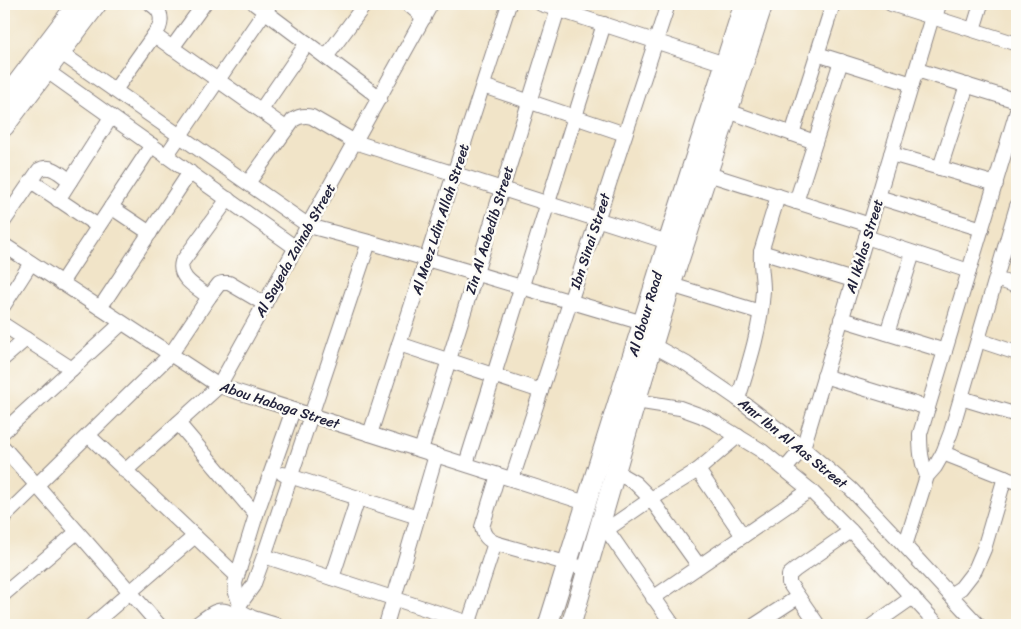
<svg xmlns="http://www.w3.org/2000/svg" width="1021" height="629" font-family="Sriracha,sans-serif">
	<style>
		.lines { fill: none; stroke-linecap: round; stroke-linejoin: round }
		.street-casing { stroke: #8a8382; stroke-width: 16 }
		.secondary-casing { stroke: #8a8382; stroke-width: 21 }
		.street { stroke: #fff; stroke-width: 14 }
		.secondary { stroke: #fff; stroke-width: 19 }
		.labels { text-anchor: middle; stroke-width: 5; stroke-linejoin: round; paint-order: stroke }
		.street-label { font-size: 14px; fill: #22223b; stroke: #fdfcf7 }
	</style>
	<rect width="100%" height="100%" fill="#fdfcf7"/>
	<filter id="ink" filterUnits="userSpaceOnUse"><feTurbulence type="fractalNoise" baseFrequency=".02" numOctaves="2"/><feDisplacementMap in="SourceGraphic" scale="10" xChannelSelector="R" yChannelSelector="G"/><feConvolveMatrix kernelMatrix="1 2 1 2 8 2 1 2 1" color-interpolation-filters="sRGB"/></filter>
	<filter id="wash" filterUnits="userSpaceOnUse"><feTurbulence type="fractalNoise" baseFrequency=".0096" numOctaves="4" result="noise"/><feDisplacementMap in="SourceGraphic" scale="20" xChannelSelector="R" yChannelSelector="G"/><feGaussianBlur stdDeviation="1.12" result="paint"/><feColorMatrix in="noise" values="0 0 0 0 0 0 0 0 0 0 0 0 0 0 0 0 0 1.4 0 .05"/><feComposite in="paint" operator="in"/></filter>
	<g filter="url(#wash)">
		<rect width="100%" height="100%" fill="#f1e4c8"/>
	</g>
	<g filter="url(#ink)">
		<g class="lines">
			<defs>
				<g id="street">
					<polyline points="255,4 380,98"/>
					<polyline points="408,4 424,18"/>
					<polyline points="541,4 725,64"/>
					<polyline points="891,4 1017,44"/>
					<polyline points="935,18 939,4"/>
					<polyline points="973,30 981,4"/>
					<polyline points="154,35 287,129"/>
					<polyline points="54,48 309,226 369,242 643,323"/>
					<polyline points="172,48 204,4"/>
					<polyline points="817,54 912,84"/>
					<polyline points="326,57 365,4"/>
					<polyline points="40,66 296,248"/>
					<polyline points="917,70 1017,101"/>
					<polyline points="483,86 625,134"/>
					<path d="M 115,90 L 159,28 C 163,17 160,10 151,4"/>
					<polyline points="261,110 307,43"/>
					<polyline points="728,111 815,142"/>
					<polyline points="792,134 833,4"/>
					<polyline points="891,154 996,184"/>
					<polyline points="166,156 270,4"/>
					<polyline points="940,168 967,85"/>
					<polyline points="708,174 870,225"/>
					<polyline points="31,181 98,226"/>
					<path d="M 248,183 L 293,120 C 299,116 305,115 312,117 L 355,142 L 668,242"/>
					<polyline points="878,197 982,229"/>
					<polyline points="58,200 111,117"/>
					<polyline points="796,202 841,61"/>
					<polyline points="111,207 150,233"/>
					<path d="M 4,221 L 39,170 C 50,163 61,174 70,181"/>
					<polyline points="866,237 969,271"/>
					<polyline points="4,245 219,386 586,503"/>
					<polyline points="761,252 853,280"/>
					<polyline points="996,279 1017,286"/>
					<polyline points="61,283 152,145"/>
					<polyline points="671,285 760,312"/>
					<path d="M 209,297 C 198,288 177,278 182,262 L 228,199"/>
					<polyline points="4,305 31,263"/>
					<polyline points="100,308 190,172"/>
					<polyline points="841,319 945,351"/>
					<polyline points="4,325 72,369"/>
					<polyline points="887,333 913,253"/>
					<polyline points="978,340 1017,353"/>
					<polyline points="399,344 541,391"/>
					<polyline points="654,346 687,364 706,377 738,399 803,448 851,489 905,546 978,625"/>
					<polyline points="4,358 26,339"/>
					<polyline points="824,376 928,408"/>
					<polyline points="961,398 1017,415"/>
					<path d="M 738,399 C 749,364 761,327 763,290 C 763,277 760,265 761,252 L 778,196"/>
					<polyline points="636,401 680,408 702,416 716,423 762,451 810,490 851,531 938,625"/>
					<polyline points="178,423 256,515"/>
					<polyline points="4,431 122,323"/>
					<polyline points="370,434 509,4"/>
					<polyline points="88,435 237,576"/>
					<polyline points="4,448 159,625"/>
					<polyline points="421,450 558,9"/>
					<polyline points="943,453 1017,482"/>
					<polyline points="466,464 604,24"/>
					<polyline points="785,469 803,448 932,17"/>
					<polyline points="698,470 743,536"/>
					<polyline points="125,471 219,386 431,4"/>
					<polyline points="616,472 635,483 651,499 699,566"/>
					<polyline points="283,474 418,517"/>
					<path d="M 498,475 L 482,527 C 484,536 487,539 495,543 L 587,569"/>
					<path d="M 927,476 C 921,462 920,450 920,434 L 1017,111"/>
					<polyline points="512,479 668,4"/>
					<polyline points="4,517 171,354 209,297 219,284 222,283 229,283 265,304"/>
					<polyline points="602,523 673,625"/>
					<polyline points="606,530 651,499 698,470 738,436"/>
					<polyline points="905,546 927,476 935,467 943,453 951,432 1017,206"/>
					<polyline points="264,556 469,623"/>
					<polyline points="332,578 358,498"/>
					<polyline points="4,594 77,532"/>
					<polyline points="950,595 961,588 975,570 984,549 1005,477"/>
					<polyline points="653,598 810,490"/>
					<polyline points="240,604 236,593 235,583 256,515 293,410"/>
					<polyline points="238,610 253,618 276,625"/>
					<polyline points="92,625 195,536"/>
					<polyline points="232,625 240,604 253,586 264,556 369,242"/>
					<polyline points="386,625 436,455"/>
					<polyline points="468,625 495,543"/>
					<polyline points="755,625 798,597"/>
					<polyline points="818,625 789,583 789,575 795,570 851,531"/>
					<polyline points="873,625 913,597"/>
				</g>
				<g id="secondary">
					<polyline points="4,100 77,4"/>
					<polyline points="4,127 97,4"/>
					<path d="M 200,625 C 219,611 222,607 241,625"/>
					<polyline points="548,625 668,242 744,4"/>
					<polyline points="571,625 636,401 671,285 763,4"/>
				</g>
			</defs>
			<use href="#street" class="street-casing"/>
			<use href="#secondary" class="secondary-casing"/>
			<use href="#street" class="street"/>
			<use href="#secondary" class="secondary"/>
		</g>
	</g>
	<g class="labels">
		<g class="street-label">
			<text transform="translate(440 219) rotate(-72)" y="5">Al Moez Ldin Allah Street</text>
			<text transform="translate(489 230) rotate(-73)" y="5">Zin Al Aabedib Street</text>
			<text transform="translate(590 241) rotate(-72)" y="5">Ibn Sinai Street</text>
			<text transform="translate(864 246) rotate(-73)" y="5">Al Ikhlas Street</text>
			<text transform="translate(295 250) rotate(-61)" y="5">Al Sayeda Zainab Street</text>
			<text transform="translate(645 314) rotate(-73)" y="5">Al Obour Road</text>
			<text transform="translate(280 405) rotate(18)" y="5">Abou Habaga Street</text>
			<text transform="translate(793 443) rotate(39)" y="5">Amr Ibn Al Aas Street</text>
		</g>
	</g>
	<rect width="1021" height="629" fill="none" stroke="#fdfcf7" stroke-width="20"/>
</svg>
